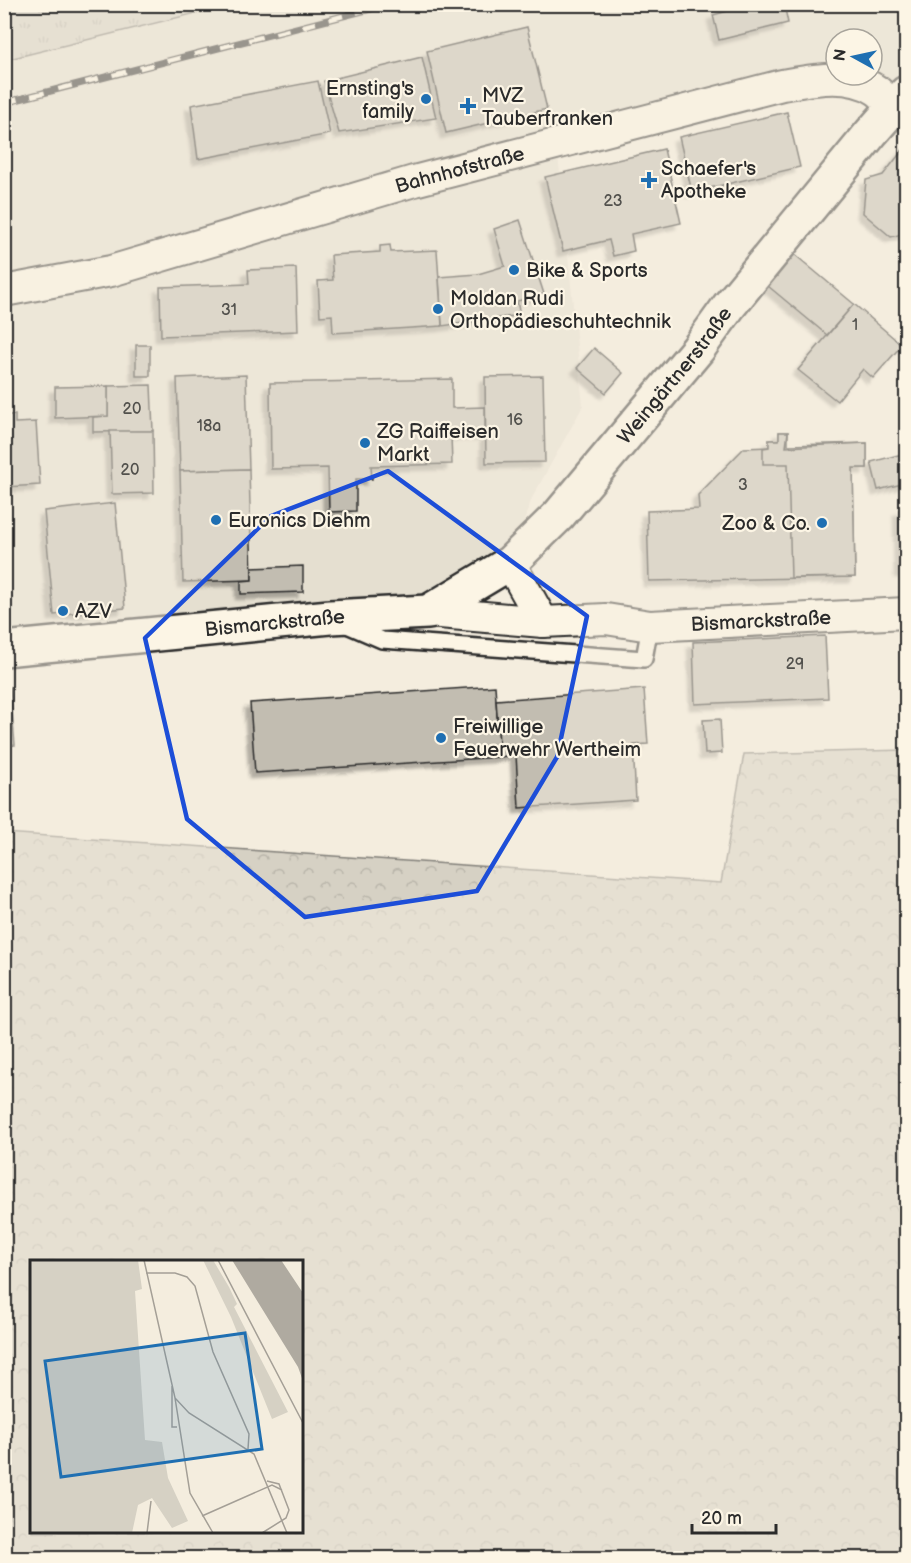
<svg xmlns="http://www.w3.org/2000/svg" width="911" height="1563" font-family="'Balsamiq Sans',sans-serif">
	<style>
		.built { fill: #e5dfd0; fill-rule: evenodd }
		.grass { fill: url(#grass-tufts); stroke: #807e78; stroke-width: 1.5 }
		.forest { fill: url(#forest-crowns); stroke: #807e78; stroke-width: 1.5; fill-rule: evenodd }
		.building { fill: #c2bdb1; stroke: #2b2b2b; stroke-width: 1.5; filter: url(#shadow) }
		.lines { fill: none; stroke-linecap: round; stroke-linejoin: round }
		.lane-casing { stroke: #2b2b2b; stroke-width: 20 }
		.street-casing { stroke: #2b2b2b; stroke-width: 34 }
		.secondary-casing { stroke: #2b2b2b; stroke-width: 38 }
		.lane { stroke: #fcf5e5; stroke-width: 15 }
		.street { stroke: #fcf5e5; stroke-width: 30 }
		.secondary { stroke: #fcf5e5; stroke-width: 33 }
		.rail-casing { stroke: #2b2b2b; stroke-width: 7 }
		.rail { stroke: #fcf5e5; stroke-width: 4.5; stroke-dasharray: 14; stroke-linecap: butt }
		.marked { fill: none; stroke: #1d4ed8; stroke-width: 4.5; stroke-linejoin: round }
		.poi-dot { fill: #1f6fb2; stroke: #fcf5e5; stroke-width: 2 }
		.labels { text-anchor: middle; stroke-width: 4.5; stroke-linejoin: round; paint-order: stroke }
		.number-label { font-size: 16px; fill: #51504c }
		.poi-label { font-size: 20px; fill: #2b2b2b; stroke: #fcf5e5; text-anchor: start }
		.street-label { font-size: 20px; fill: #2b2b2b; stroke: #fcf5e5 }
		.inset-road { fill: none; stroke: #a49f96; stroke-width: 1.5 }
		.view { fill: #1f6fb2; fill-opacity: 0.15; stroke: #1f6fb2; stroke-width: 3 }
		.inset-edge { fill: none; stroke: #2b2b2b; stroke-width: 3 }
	</style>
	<defs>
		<pattern id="grass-tufts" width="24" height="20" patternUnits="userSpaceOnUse" patternTransform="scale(1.5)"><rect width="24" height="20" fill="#d6d1c4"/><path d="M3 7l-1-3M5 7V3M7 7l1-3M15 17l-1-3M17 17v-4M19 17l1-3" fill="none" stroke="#b8b4a9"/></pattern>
		<pattern id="forest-crowns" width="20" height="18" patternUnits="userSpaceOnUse" patternTransform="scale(1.5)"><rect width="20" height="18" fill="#d6d1c4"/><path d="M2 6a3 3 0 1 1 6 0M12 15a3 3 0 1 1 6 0" fill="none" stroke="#b8b4a9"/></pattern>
		<filter id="shadow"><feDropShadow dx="-5.5" dy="5.5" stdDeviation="1.5" flood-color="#0004"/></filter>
	</defs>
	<rect width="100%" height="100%" fill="#f4edde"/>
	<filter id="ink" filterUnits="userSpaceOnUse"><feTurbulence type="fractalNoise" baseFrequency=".0167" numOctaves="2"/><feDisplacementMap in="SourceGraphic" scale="12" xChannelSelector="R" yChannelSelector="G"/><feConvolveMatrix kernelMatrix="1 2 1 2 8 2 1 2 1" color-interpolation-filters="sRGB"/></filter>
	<g filter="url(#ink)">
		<path class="built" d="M 232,5 L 906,5 L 906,93 L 860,83 L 557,144 L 583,406 L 532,498 L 510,563 L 428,612 L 5,649 L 4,60 ZM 836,39 L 872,39 L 872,75 L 836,75 Z"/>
		<polygon class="grass" points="5,4 229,4 229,5 5,60"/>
		<path class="forest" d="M 906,750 L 906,1558 L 5,1558 L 5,833 L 721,883 L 744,754 ZM 32,1262 L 302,1262 L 302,1532 L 32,1532 Z"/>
		<g class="building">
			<polygon points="754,4 784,4 788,23 719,40 713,15"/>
			<polygon points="527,27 547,109 446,133 427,51"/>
			<polygon points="422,57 436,118 339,133 324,81"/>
			<polygon points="318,81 330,134 198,159 191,105"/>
			<polygon points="787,112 800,167 692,192 679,137"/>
			<polygon points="906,146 906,233 891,237 863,213 866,180 883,175"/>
			<polygon points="664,149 681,223 631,234 634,251 613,256 609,240 563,251 545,177"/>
			<polygon points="520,220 544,294 517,301 520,315 442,326 439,277 478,274 505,266 494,229"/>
			<polygon points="390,245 391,252 437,250 442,326 333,333 332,315 320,316 318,281 333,280 331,255 380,252 380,246"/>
			<polygon points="794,254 854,304 827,335 768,286"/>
			<polygon points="296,268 298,331 161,336 160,287 249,284 248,270"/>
			<polygon points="854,304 902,345 873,378 863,369 837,401 798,370"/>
			<rect x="136" y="345" width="14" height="31"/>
			<polygon points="594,348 623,373 606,393 577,368"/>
			<polygon points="246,375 249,469 180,471 177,378"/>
			<polygon points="543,376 545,462 486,463 485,377"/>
			<polygon points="452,379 452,408 485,407 485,434 451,435 452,464 371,466 372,479 356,479 356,511 329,512 328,468 271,469 270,383"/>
			<polygon points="151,385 153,431 93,432 93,417 108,416 108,386"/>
			<polygon points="108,386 108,416 55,418 55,387"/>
			<polygon points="4,415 15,415 15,423 36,422 40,485 4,487"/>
			<polygon points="110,431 153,431 154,493 112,494"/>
			<polygon points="779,432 788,432 788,445 867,443 867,468 853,468 855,577 649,581 647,511 699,509 698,495 744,448 769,447 769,440 779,440"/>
			<polygon points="779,432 788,432 786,447 867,443 867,468 853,468 855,577 791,578 788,464 763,464 763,448 769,447 769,440 779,440"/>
			<polygon points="906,453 906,483 878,490 871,462"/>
			<polygon points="249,469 252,580 183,582 180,471"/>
			<polygon points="115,503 125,608 54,615 44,511"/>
			<polygon points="899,510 906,510 906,572 900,572"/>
			<polygon points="303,566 303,592 241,594 241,581 252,580 252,568"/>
			<polygon points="825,636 828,698 695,704 693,642"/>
			<polygon points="495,686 500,757 255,773 250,703"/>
			<polygon points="10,687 15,745 4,746 4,688"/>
			<polygon points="644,689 648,744 633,745 636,800 519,808 516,755 500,757 496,700"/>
			<polygon points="720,719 722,753 705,754 703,720"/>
		</g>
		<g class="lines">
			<defs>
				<polyline id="lane" points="345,624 382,640 644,659 650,626"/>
				<g id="street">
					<path id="s1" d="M 4,291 L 111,271 L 414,181 L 782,85 C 812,80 848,72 876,90 C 882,94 888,101 893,106"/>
					<polyline points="510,563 543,622"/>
					<path id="s2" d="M 428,612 L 543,622 L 606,619 L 650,626 L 906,613"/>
				</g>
				<g id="secondary">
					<path id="s3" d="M 4,649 L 330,617 L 428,612 L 510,563 L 559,515 L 698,349 L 729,306 L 871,133 L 906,93"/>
				</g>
			</defs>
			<use href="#lane" class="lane-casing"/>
			<use href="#street" class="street-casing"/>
			<use href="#secondary" class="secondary-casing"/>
			<use href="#lane" class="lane"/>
			<use href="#street" class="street"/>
			<use href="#secondary" class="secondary"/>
			<defs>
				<polyline id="rail" points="4,103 390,4"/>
			</defs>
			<use href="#rail" class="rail-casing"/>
			<use href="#rail" class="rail"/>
		</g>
	</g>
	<path d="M0 0H911V1563H0ZM 388,471 L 587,616 L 557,757 L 477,891 L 305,917 L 187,819 L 145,638 L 271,516 Z" fill="#f4edde" fill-opacity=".55" fill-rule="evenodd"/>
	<path class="marked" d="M 388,471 L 587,616 L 557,757 L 477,891 L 305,917 L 187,819 L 145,638 L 271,516 Z"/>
	<g class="poi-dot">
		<circle cx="426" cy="99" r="6"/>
		<path d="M465 97h6v6h6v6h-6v6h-6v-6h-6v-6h6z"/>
		<path d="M646 171h6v6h6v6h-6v6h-6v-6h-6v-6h6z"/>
		<circle cx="514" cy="270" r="6"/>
		<circle cx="438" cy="309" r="6"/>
		<circle cx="365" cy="443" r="6"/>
		<circle cx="216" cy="520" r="6"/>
		<circle cx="822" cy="523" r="6"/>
		<circle cx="63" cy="611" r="6"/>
		<circle cx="441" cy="738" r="6"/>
	</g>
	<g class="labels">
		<g class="number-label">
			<text x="613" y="206">23</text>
			<text x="229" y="315">31</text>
			<text x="855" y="330">1</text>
			<text x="132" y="414">20</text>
			<text x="515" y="425">16</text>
			<text x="209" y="431">18a</text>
			<text x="130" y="475">20</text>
			<text x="743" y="490">3</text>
			<text x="795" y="669">29</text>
		</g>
		<g class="poi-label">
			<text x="414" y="95" text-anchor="end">Ernsting's<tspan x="414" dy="23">family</tspan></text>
			<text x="482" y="102">MVZ<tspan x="482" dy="23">Tauberfranken</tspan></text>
			<text x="661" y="175">Schaefer's<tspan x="661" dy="23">Apotheke</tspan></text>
			<text x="526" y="277">Bike &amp; Sports</text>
			<text x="450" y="305">Moldan Rudi<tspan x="450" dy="23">Orthopädieschuhtechnik</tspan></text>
			<text x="377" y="438">ZG Raiffeisen<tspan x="377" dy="23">Markt</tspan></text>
			<text x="228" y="527">Euronics Diehm</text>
			<text x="810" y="530" text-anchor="end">Zoo &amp; Co.</text>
			<text x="75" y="618">AZV</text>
			<text x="453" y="733">Freiwillige<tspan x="453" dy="23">Feuerwehr Wertheim</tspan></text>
		</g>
		<g class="street-label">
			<text dy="7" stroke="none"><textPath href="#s1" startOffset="472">Bahnhofstraße</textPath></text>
			<text dy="7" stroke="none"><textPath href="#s3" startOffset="771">Weingärtnerstraße</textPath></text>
			<text dy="7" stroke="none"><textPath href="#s2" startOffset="334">Bismarckstraße</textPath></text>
			<text dy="7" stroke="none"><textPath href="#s3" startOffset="272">Bismarckstraße</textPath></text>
		</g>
	</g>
	<g transform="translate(30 1260)">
		<rect width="273" height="273" fill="#f4edde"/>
		<path d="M 173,0 L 183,0 L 199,27 L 207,44 L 204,47 L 258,152 L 242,159 L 201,57 Z" fill="#d6d1c4"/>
		<path d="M 0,0 L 108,0 L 112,29 L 105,31 L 115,180 L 132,182 L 138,218 L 158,261 L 142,268 L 122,238 L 108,245 L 102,273 L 0,273 Z" fill="#d6d1c4"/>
		<path d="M 202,0 L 251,0 L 273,33 L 273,121 L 268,107 Z" fill="#afaaa0"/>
		<path class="inset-road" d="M 114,0 L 145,138 L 159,153 L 224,194 L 257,273M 188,0 L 273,163M 116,13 L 145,13 L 157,17 L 165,26 L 183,92 L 219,174 L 218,189M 142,126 L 142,167 L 147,167M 145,138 L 160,233 L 183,273M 172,256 L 242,225 L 252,230M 117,273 L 121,241M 232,273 L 256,258 L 259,250 L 249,224 L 237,221"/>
		<path class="view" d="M 215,73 L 232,189 L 31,217 L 15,101 Z"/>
		<rect width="273" height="273" class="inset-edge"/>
	</g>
	<rect width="911" height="1563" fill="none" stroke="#fcf5e5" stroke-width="24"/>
	<rect x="12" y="12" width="887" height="1539" fill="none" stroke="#2b2b2b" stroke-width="2" filter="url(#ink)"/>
	<g transform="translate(854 57) rotate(278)"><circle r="28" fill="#fcf5e5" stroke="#a8a49b" stroke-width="1.5"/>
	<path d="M0-4.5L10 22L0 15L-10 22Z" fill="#1f6fb2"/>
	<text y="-9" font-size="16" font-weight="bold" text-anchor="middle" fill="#2b2b2b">N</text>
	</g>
	<path d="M692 1524v9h84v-9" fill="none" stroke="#2b2b2b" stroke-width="3"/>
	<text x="701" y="1524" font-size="18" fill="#2b2b2b" stroke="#fcf5e5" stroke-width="4.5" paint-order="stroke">20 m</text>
</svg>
